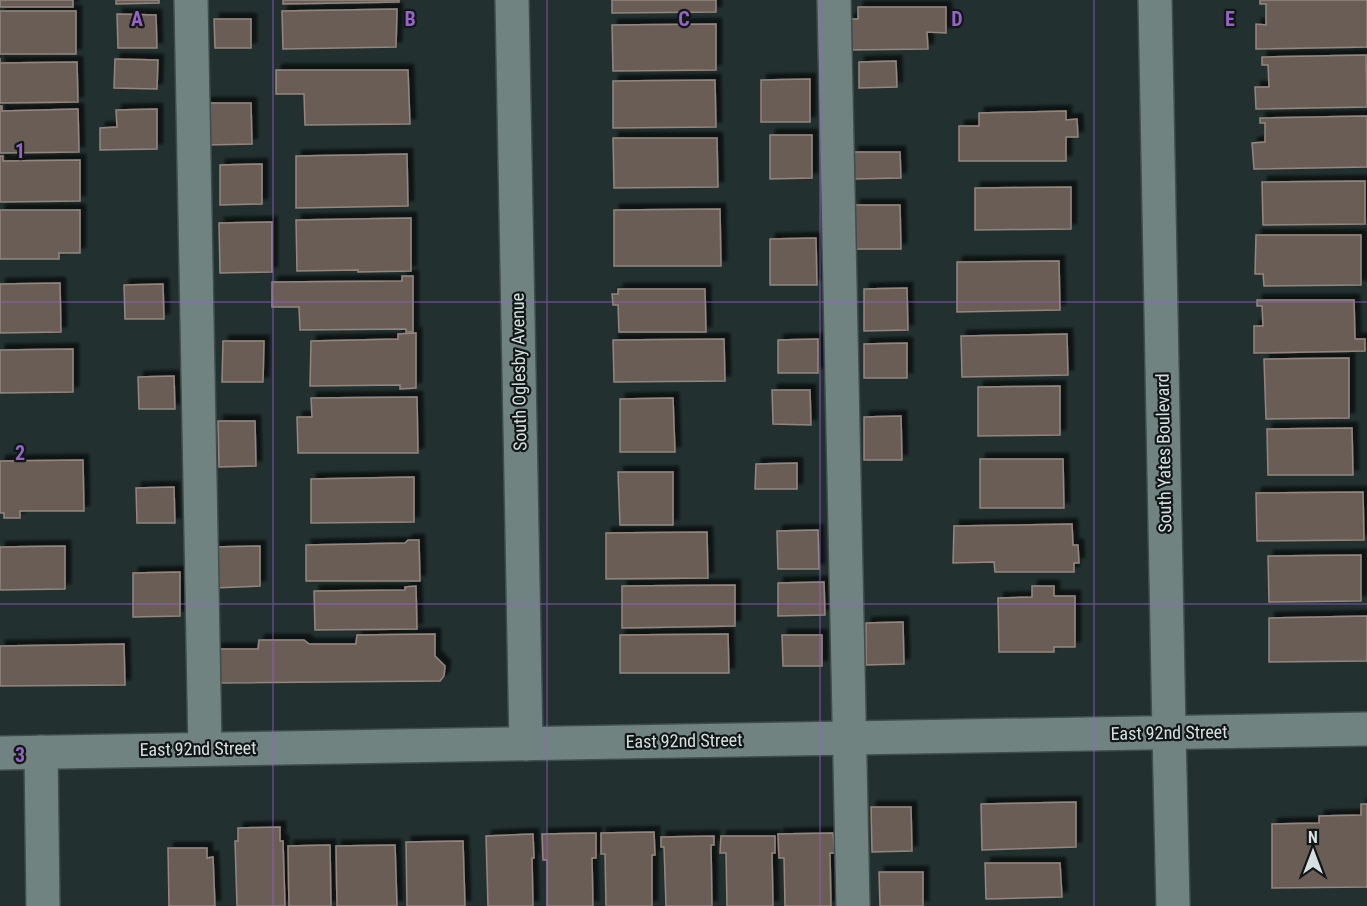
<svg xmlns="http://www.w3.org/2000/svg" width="1367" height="906" font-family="'Roboto Condensed',sans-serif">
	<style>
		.building { fill: #6b5d57; stroke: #94867f; stroke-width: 1.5; filter: url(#shadow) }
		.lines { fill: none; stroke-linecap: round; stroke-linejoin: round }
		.minor-casing { stroke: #3f4d4c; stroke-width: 36 }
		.minor { stroke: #718381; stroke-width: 33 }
		.grid { fill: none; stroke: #9762c9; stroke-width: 1.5; stroke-opacity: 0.55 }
		.labels { text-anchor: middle; stroke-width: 4.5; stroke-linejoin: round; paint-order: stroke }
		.street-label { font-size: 18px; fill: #d7e0e0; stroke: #111717 }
		.grid-label { font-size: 20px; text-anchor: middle; font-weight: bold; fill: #9762c9; stroke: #111717; stroke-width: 4.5; stroke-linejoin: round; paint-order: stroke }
	</style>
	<defs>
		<filter id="shadow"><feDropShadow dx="5.5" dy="-5.5" stdDeviation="1.5" flood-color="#0009"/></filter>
	</defs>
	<rect width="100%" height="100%" fill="#223130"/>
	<g class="building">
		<rect x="0" y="0" width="73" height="7"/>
		<polygon points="116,0 159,0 159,3 116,4"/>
		<polygon points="283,0 399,0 399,2 283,4"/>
		<polygon points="612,0 716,0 716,12 612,13"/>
		<polygon points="1260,0 1367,0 1367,47 1256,49 1256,24 1266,25 1266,4 1260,4"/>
		<polygon points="858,7 946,7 946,33 927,32 928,49 849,50 849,19 858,19"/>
		<polygon points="397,9 396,47 283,49 282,11"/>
		<rect x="0" y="11" width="76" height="43"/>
		<polygon points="117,14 156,15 157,48 118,48"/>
		<polygon points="214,19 251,19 251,48 215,48"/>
		<polygon points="716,24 716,70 613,71 612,25"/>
		<polygon points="1366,55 1367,107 1256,109 1255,87 1269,87 1268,65 1262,65 1262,57"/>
		<polygon points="0,58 0,63 77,62 78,102 0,103"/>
		<polygon points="115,59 158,60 157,89 114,88"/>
		<polygon points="896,61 897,87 859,88 859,62"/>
		<polygon points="276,70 408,70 410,124 305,125 304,94 276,94"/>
		<polygon points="810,79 810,122 761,122 761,80"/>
		<polygon points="715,80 716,127 613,128 613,81"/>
		<polygon points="205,103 251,103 252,144 207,145"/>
		<polygon points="0,106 2,106 2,111 78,109 79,152 0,153"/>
		<polygon points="157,109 157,149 100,150 100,128 117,127 116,110"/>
		<polygon points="1066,111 1066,120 1077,119 1078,137 1066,137 1066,161 959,161 959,126 979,126 979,113"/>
		<polygon points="1367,116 1367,167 1254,169 1252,143 1265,142 1265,123 1260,123 1260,118"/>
		<polygon points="770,135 812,135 812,178 770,179"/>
		<polygon points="613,138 717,138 718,187 614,188"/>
		<polygon points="853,152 900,152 901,178 852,179"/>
		<polygon points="407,154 408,206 296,208 296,156"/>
		<polygon points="0,156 3,156 3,161 80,160 80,201 0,202"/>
		<polygon points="262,164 262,204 220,205 220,165"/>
		<polygon points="1365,181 1365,224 1263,225 1262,182"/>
		<polygon points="1071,187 1071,229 975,230 975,188"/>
		<polygon points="855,205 900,205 901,249 855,249"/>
		<polygon points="720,209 721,266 614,266 614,210"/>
		<polygon points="0,210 80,210 80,253 59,253 59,259 0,259"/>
		<polygon points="411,218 411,271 358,272 358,270 297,271 296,220"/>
		<polygon points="272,222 272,272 220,273 219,223"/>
		<polygon points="1256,235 1361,235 1361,285 1264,286 1263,274 1255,274"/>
		<polygon points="816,238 817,285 770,285 770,239"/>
		<polygon points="1059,261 1060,310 957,312 957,262"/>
		<polygon points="402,276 413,276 413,332 406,332 406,329 300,330 299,307 272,307 272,282 402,281"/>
		<polygon points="60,283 61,332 0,333 0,284"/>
		<polygon points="163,284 164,319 125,319 124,285"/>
		<polygon points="907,288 908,330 864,331 864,289"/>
		<polygon points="618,289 705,289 706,332 619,332 618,305 613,305 612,294 618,294"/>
		<polygon points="1257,300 1354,300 1355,339 1365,339 1365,351 1254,353 1254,326 1263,326 1262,306 1257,306"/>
		<polygon points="416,333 416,388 400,389 400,385 310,386 311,341 398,339 398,334"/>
		<polygon points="1067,334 1068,375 962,377 961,336"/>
		<polygon points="724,339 725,381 614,382 613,340"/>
		<polygon points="818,339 818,373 778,373 778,340"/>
		<polygon points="223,341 264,341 263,382 222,382"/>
		<polygon points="907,343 907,378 864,378 864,344"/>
		<polygon points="73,349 73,392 0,393 0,350"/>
		<polygon points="1349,358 1349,418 1266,419 1264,359"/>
		<polygon points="174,376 175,409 139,409 138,377"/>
		<polygon points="1060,386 1060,435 978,436 978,387"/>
		<polygon points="772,390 810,390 811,425 773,424"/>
		<polygon points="417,397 418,453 298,453 297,417 312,417 311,398"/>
		<polygon points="673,398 675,452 620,452 620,399"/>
		<polygon points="901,416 902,460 864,460 864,417"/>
		<polygon points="218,421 255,421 256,466 219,467"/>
		<polygon points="1352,428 1353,475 1268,475 1267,429"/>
		<polygon points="980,459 1063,459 1064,508 980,508"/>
		<polygon points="83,460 84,511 20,511 20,518 4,518 4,513 0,513 0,461"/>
		<polygon points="797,463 797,489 755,489 756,464"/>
		<polygon points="618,472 673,472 673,525 620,525"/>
		<polygon points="414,477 414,522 311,523 311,479"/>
		<polygon points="174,487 175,523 137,523 136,488"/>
		<polygon points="1363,492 1364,540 1257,541 1256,493"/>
		<polygon points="1072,524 1073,545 1078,545 1079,563 1074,563 1074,572 995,572 994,562 953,563 954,526"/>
		<polygon points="818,530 819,569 778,569 777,531"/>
		<polygon points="707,532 708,578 606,579 606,533"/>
		<polygon points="408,540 419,540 420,581 306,581 306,545 405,543"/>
		<polygon points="65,546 65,589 0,590 0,547"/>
		<polygon points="260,546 260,586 215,588 214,547"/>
		<polygon points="1361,555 1361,601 1269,602 1268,556"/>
		<polygon points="180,572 180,616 133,617 133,573"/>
		<polygon points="824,582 825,615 778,616 778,583"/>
		<polygon points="735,585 735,626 622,628 622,586"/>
		<polygon points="416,586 417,629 315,630 314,591 405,590 405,587"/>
		<polygon points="1032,586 1054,586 1054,596 1075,596 1075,647 1054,647 1054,652 999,652 998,598 1032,597"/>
		<polygon points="1367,616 1367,661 1269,662 1269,618"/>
		<polygon points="903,622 904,664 866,665 866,623"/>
		<polygon points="435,634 435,656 445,666 444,676 440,681 216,683 216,649 258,649 259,640 304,640 309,644 356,644 357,635"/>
		<polygon points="728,634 729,673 620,673 620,635"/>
		<polygon points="782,635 822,635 822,666 783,666"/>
		<polygon points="124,644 125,685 0,686 0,646"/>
		<polygon points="1076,802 1076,847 982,850 981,804"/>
		<polygon points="1361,804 1367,804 1367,887 1272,888 1272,824 1319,823 1319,816 1361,815"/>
		<polygon points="871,807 911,807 912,851 872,852"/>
		<polygon points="280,827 280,841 283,841 285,906 237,906 235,841 238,841 238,828"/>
		<polygon points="654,832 655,855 652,855 652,906 606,906 605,854 601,854 601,833"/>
		<polygon points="596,833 596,858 592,858 593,906 547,906 547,860 543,860 542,834"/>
		<polygon points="833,833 835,853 830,853 831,906 785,906 784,858 779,858 778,834"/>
		<polygon points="533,834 534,858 532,858 533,906 488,906 486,836"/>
		<polygon points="714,836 714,845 711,845 712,906 666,906 664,847 661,847 661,837"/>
		<polygon points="721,836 775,836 775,853 772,853 773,906 727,906 726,853 720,853"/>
		<polygon points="463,841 465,906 407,906 406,842"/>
		<polygon points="330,845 331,906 289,906 288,846"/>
		<polygon points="395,845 397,906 337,906 336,846"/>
		<polygon points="168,848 207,848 207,858 213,857 215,906 169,906"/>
		<polygon points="985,863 1060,863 1062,897 986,899"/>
		<polygon points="879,872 923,872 923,906 880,906"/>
	</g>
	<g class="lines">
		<defs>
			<g id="minor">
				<polyline points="191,0 205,749"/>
				<polyline points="512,0 526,744"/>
				<polyline points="834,0 853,906"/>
				<polyline points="1155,0 1169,732 1173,906"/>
				<polyline points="41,752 43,906"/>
				<polyline points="0,753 1367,729"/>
			</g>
		</defs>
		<use href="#minor" class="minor-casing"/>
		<use href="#minor" class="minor"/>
	</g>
	<path class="grid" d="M 273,0 L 273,906M 547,0 L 547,906M 820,0 L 820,906M 1094,0 L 1094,906M 0,302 L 1367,302M 0,604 L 1367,604"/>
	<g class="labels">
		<g class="street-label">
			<text transform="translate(519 372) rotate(-91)" y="6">South Oglesby Avenue</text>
			<text transform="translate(1164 453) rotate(-91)" y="6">South Yates Boulevard</text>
			<text transform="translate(1169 733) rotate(-1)" y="6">East 92nd Street</text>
			<text transform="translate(684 741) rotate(-1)" y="6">East 92nd Street</text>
			<text transform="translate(198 749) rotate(-1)" y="6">East 92nd Street</text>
		</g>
	</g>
	<g class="grid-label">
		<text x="137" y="26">A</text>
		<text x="410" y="26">B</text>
		<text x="684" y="26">C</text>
		<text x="957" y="26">D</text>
		<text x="1230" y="26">E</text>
		<text x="20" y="158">1</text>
		<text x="20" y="460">2</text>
		<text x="20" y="762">3</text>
	</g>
	<g transform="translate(1313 852)" stroke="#111717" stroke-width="4.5" paint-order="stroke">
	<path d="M0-4.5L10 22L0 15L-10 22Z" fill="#d7e0e0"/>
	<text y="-9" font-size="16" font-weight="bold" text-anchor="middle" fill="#d7e0e0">N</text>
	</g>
</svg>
